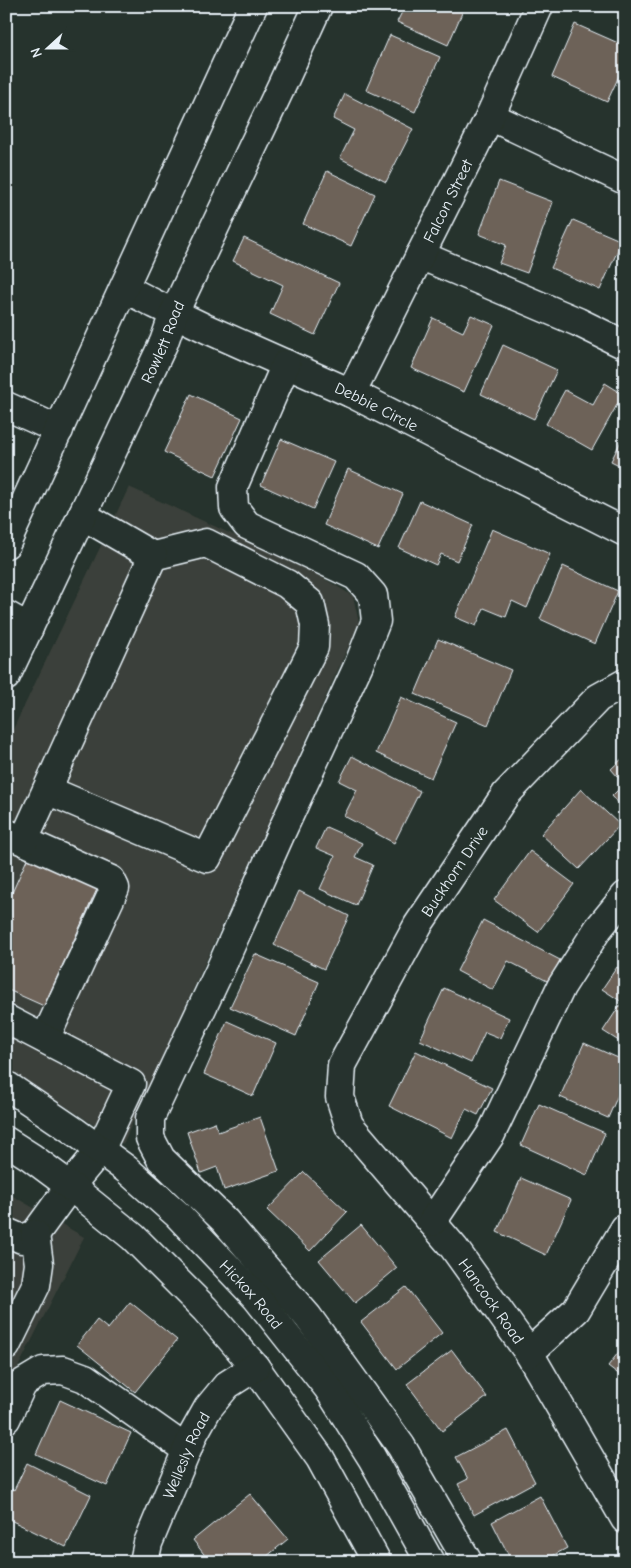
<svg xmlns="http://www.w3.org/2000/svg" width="631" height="1568" font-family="'Comic Neue',sans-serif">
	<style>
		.built { fill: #3b413a }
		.building { fill: #6d6258; stroke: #e8f1f8 }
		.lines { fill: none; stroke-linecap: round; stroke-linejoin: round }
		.minor-casing { stroke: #e8f1f8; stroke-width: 31 }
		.major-casing { stroke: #e8f1f8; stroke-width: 31 }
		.minor { stroke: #26332d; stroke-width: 28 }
		.major { stroke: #26332d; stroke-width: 28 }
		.labels { text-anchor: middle; stroke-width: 5; stroke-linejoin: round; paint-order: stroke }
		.street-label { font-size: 16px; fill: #e8f1f8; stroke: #26332d }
	</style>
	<rect width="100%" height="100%" fill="#26332d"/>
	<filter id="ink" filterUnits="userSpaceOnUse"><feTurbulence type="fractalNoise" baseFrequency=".02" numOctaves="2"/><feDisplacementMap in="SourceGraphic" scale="10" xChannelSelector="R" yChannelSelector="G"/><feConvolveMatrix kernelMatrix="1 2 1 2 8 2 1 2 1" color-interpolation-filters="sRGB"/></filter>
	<g filter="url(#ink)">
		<g class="built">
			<polygon points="129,487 308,569 353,596 359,623 123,1144 6,1067 6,744"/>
			<polygon points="6,1192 84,1237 6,1391"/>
		</g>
		<g class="building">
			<polygon points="405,6 465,6 448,45 397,22"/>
			<polygon points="575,24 625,46 625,63 607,102 552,77"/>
			<polygon points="390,35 440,57 415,112 366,90"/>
			<polygon points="345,94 413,129 386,182 340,158 354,130 333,119"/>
			<polygon points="327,171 375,194 351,246 303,224"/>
			<polygon points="499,181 553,202 527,273 499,263 506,245 479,234"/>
			<polygon points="573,220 622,241 600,290 551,268"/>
			<polygon points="244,238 339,283 315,335 270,314 283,285 233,261"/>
			<polygon points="471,315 494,325 464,392 411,368 433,318 463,332"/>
			<polygon points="503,345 557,370 534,419 481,394"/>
			<polygon points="605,383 623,394 592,450 546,424 565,390 593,405"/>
			<polygon points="191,394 242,418 215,476 164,452"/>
			<polygon points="625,433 625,468 611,461"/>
			<polygon points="281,439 334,462 313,509 261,485"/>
			<polygon points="348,469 403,494 378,549 324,525"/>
			<polygon points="420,501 473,525 457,561 441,554 436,565 399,548"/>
			<polygon points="492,529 550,554 527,608 512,601 506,617 484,608 476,626 455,617"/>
			<polygon points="563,566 618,591 595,644 540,619"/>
			<polygon points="438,639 511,670 488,725 415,694"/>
			<polygon points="401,697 456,722 431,778 376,753"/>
			<polygon points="352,756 420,791 394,843 344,816 357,790 339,781"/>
			<polygon points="625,756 625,810 612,796 624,784 611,769"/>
			<polygon points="581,789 620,825 579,869 541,834"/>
			<polygon points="326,827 362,843 355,857 373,865 356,905 320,889 335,856 316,848"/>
			<polygon points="530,851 574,884 538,932 494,900"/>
			<polygon points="29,855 98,887 44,1006 6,989 6,906"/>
			<polygon points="299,891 349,916 324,969 274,945"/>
			<polygon points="483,920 560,960 549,982 508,961 493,990 457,971"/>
			<polygon points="255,954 319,982 296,1036 230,1007"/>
			<polygon points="617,967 625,972 625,1045 603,1031 622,1002 602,989"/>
			<polygon points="444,988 509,1018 500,1038 485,1032 471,1063 420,1040"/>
			<polygon points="227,1021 276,1043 253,1096 204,1074"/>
			<polygon points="584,1043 625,1061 625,1079 608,1118 560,1097"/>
			<polygon points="416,1051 492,1088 478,1115 466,1109 452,1138 389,1106"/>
			<polygon points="539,1104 605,1133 587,1175 521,1145"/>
			<polygon points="260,1117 279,1171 224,1190 217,1167 201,1173 187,1132 215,1122 218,1132"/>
			<polygon points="304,1172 347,1212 310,1251 267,1210"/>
			<polygon points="521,1178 571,1200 546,1255 497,1232"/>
			<polygon points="361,1225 397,1268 355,1303 319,1260"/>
			<polygon points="406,1287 442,1333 397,1369 361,1322"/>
			<polygon points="130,1302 177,1340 135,1392 77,1345 97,1320 108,1329"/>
			<polygon points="625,1344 625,1379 608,1366"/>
			<polygon points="452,1350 487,1397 442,1431 407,1384"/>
			<polygon points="60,1400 131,1433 107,1486 36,1454"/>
			<polygon points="508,1430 535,1482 474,1515 458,1484 468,1479 456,1457"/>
			<polygon points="27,1463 91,1495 66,1547 6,1518 6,1501 12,1489 14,1490"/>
			<polygon points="250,1494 288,1539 260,1562 210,1562 193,1540"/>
			<polygon points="540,1496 567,1548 541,1562 512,1562 492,1522"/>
			<polygon points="44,1555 45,1562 14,1562"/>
		</g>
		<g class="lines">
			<defs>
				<g id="minor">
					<polyline points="490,116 625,180"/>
					<polyline points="420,255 578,322 625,345"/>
					<path id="s1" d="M 124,288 L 155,304 L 207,329 L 351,393 L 625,532"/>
					<polyline points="286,364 233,487 234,508 247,525 356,576 373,595 376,621 359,664 280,835 219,972 150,1118 150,1138 161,1159 225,1221 308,1317 401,1446 468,1562"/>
					<path id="s2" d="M 351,393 L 490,116 L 539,6"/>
					<polyline points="6,406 59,430"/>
					<polyline points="6,615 29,628"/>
					<path id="s3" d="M 625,683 L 598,698 L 506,794 L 418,925 L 342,1065 L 340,1097 L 349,1125 L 454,1248 L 529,1353 L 625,1519"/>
					<polyline points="47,790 207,858 314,647 315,625 310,603 287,584 206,543 153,556"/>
					<polyline points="8,834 111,880 115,888 45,1039"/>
					<polyline points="24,840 153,556 82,515"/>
					<polyline points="6,1019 131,1084 100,1150 70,1186 35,1234 22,1239 6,1232"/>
					<path id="s4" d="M 6,1085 L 74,1131 L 126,1169 L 178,1215 L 256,1297 L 328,1388 L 372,1458 L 430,1562"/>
					<polyline points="6,1141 31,1157 70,1186 133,1237 205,1309 255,1367 320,1458 377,1562"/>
					<polyline points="432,1222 491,1134 561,987 598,929 625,896"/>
					<polyline points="6,1346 36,1285 39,1264 35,1234"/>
					<polyline points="529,1353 576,1310 625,1228"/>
					<polyline points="6,1419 23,1383 43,1371 63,1370 85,1378 187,1450"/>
					<path id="s5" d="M 144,1562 L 148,1543 L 194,1433 L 208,1408 L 227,1385 L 255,1367"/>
				</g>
				<g id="major">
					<polyline points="6,544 253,6"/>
					<path id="s6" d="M 6,676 L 164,342 L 174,313 L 282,85 L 318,6"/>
				</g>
			</defs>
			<use href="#minor" class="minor-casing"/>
			<use href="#major" class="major-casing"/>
			<use href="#minor" class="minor"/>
			<use href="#major" class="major"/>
		</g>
	</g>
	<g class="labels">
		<g class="street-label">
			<text dy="6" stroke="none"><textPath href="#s2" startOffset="215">Falcon Street</textPath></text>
			<text dy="6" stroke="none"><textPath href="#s6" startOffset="369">Rowlett Road</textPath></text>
			<text dy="6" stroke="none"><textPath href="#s1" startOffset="279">Debbie Circle</textPath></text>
			<text transform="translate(454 871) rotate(-56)" y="6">Buckhorn Drive</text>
			<text dy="6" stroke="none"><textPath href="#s4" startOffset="324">Hickox Road</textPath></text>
			<text dy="6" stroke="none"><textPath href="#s3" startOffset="769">Hancock Road</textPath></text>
			<text dy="6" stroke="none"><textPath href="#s5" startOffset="115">Wellesly Road</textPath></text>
		</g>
	</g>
	<rect width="631" height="1568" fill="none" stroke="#26332d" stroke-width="25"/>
	<rect x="12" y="12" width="606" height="1543" fill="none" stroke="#e8f1f8" stroke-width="2" filter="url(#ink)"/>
	<g transform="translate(48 48) rotate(249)" stroke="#26332d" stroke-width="4" paint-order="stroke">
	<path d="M0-4L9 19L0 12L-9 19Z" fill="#e8f1f8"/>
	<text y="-8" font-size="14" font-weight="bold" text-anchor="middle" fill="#e8f1f8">N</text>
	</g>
</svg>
